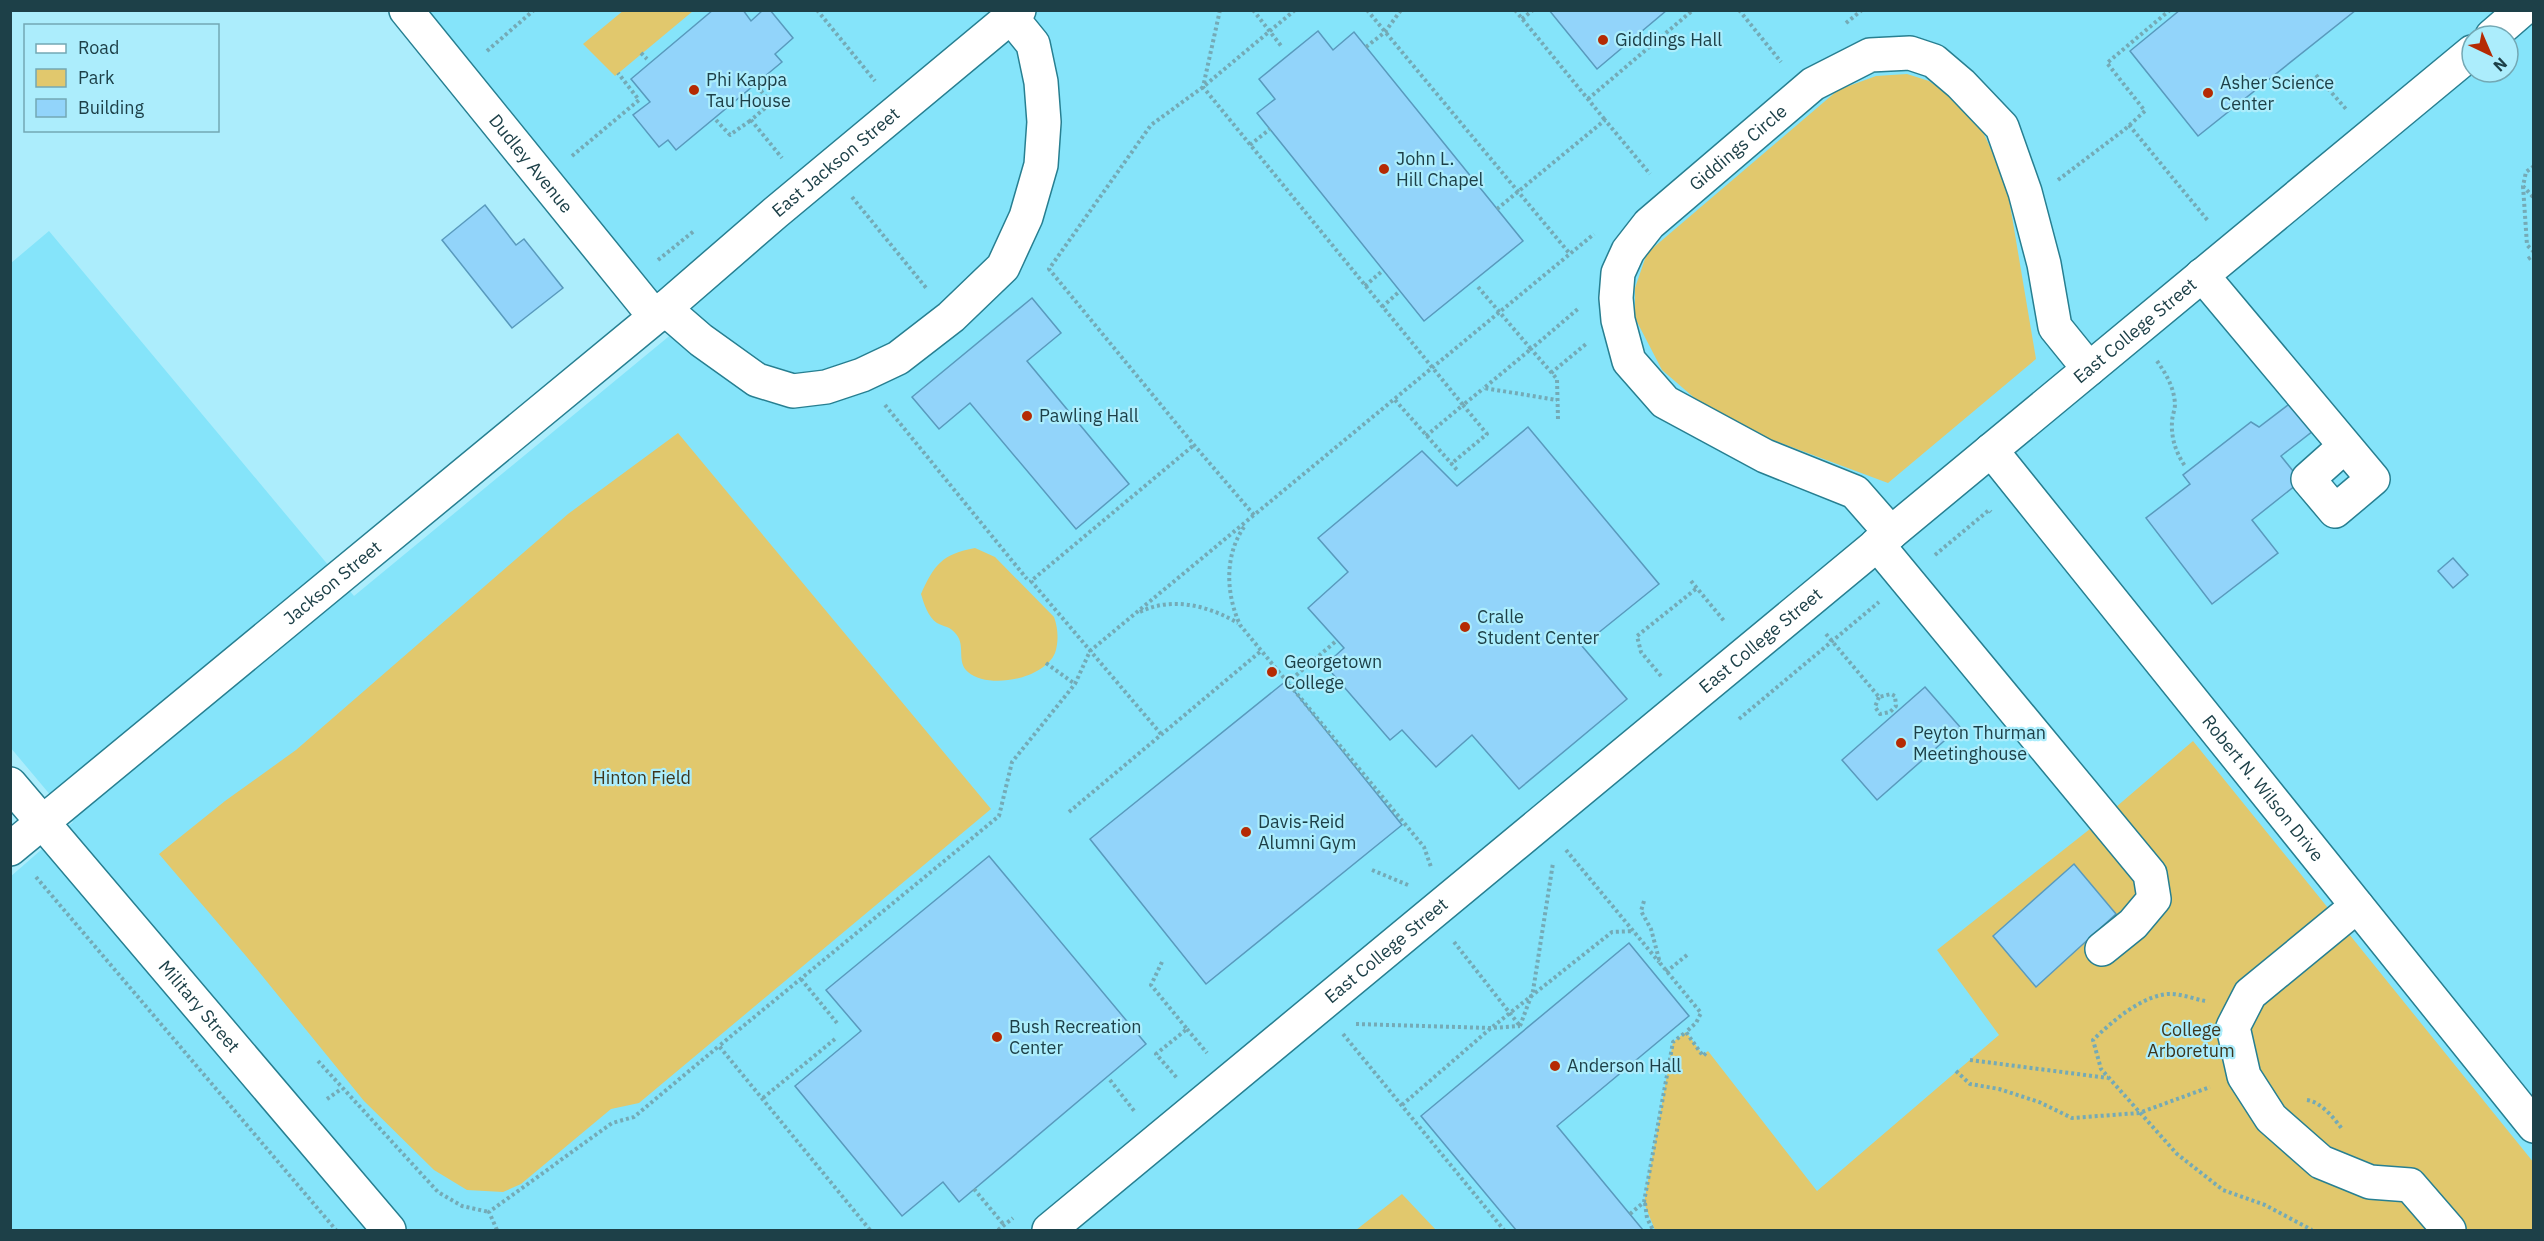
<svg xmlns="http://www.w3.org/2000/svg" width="2544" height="1241" font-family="'IBM Plex Sans',sans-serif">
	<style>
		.built { fill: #85e4fa; fill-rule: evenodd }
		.green { fill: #e1c86d }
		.building { fill: #92d4fa; stroke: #599abd; stroke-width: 1.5 }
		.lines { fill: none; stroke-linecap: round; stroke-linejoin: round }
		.minor-casing { stroke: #277f91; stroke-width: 36 }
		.path { stroke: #74aab6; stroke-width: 4; stroke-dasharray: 3 3; stroke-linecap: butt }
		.minor { stroke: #fff; stroke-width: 33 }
		.poi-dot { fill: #b52a03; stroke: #acedfc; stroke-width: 2 }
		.labels { text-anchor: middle; stroke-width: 4.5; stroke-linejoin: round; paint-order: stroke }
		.poi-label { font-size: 18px; fill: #1d4048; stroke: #acedfc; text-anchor: start }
		.street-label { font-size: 18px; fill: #1d4048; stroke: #acedfc }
		.park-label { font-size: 18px; fill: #3d361e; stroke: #acedfc }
	</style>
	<rect width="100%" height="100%" fill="#acedfc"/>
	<path class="built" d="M 421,11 L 2533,11 L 2533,1230 L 11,1230 L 10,877 L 73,822 L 10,747 L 11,263 L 49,231 L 354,596 L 679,328 ZM 2472,36 L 2508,36 L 2508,72 L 2472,72 Z"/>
	<g class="green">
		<polygon points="624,10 693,10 693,11 615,76 583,44"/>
		<polygon points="1907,74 1929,81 1950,96 1982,130 2006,181 2036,359 1888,483 1759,435 1705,407 1662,370 1635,318 1635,288 1647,253 1838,90 1876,76"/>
		<polygon points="678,433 991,809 639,1103 611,1109 521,1184 503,1192 467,1190 434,1170 364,1101 246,956 159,854 225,801 296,750 568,514"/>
		<path d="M 975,548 L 995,557 L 1054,617 C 1058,628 1059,641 1055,653 C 1044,679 989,690 968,672 C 956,662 966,645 956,634 C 950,626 944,627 937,623 C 928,617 924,604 921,594 C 934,565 942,554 975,548 Z"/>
		<polygon points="2193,741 2534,1163 2533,1230 1655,1230 1644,1203 1673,1042 1686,1032 1703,1055 1708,1051 1817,1191 1999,1035 1937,950 2095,825"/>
		<polygon points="1402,1194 1436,1230 1356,1230"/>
	</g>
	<g class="building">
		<polygon points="713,10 743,10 751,21 763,10 770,10 793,38 775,54 782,62 676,150 668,140 659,147 633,115 650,102 631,79"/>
		<polygon points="1549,10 1667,10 1597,69"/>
		<polygon points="2180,10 2356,10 2198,136 2130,51"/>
		<polygon points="1318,31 1333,50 1354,32 1523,241 1424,321 1257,113 1275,99 1259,79"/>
		<polygon points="485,205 516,245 524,239 563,288 512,328 442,240"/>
		<polygon points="1032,298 1061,333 1027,361 1129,484 1076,529 970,403 939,429 912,397"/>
		<polygon points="2296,399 2318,427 2281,456 2301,481 2252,520 2278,553 2212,604 2146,518 2190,484 2183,475 2251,422 2259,427"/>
		<polygon points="1528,427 1659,584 1582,646 1627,699 1519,789 1472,735 1436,767 1402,730 1390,740 1325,665 1344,648 1308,608 1348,572 1318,538 1422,451 1457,486"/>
		<polygon points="2453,558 2468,575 2453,588 2438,571"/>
		<polygon points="1286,681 1402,825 1206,984 1090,839"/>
		<polygon points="1925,687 1960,727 1877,800 1842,760"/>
		<polygon points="989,856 1146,1044 959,1202 943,1182 902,1216 795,1086 861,1031 826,990"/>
		<polygon points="2074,864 2116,914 2036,987 1993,936"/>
		<polygon points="1629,943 1689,1016 1557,1126 1643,1230 1516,1230 1421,1116"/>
	</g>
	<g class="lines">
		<defs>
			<g id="minor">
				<path id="s1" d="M 406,10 L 655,317"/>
				<polyline points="2492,36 2522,10"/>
				<polyline points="2202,275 2373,479 2335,511 2308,479 2345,446"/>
				<polyline points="664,308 701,340 757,380 793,391 826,387 862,375 898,358 951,317 1003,267 1026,217 1041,165 1044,122 1041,82 1033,44 1011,17"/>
				<path id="s2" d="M 1991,450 L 2534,1126"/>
				<path id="s3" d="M 1891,533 L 1855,492 L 1765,456 L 1665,402 L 1629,361 L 1618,320 L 1616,298 L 1618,273 L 1628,251 L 1649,224 L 1813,84 L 1870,55 L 1910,53 L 1934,61 L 1961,84 L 2002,127 L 2025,192 L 2044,264 L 2055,327 L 2089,369"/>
				<polyline points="1877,544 2150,874 2154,899 2133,924 2102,949"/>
				<path id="s4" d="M 10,784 L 389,1230"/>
				<path id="s5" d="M 10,849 L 655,317 L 775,213 L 1019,10"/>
				<polyline points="2357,906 2250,994 2233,1027 2244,1076 2271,1118 2321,1162 2370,1182 2410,1185 2449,1230"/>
				<path id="s6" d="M 1049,1230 L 2472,52"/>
			</g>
		</defs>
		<use href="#minor" class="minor-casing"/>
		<g class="path">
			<polyline points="817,10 875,81"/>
			<polyline points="1220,10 1203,87 1463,405 1484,388"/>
			<polyline points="1253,10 1282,47"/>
			<polyline points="1295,10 1203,87 1151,125 1049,269 1194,445 1254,515 1594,234"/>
			<polyline points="1367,10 1570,254"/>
			<polyline points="1515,10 1605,120"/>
			<polyline points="1739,10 1781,62"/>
			<polyline points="1522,19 1533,10"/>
			<polyline points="1846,23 1862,10"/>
			<polyline points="1366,47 1385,32 1401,10"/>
			<polyline points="487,51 534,10"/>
			<polyline points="641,53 647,59"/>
			<polyline points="2316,75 2346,109"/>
			<polyline points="757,86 771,103 751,120 782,158"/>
			<polyline points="1588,99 1693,10"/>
			<polyline points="716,120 730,135 751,120"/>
			<polyline points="2129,125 2209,222"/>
			<polyline points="1250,145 1270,129"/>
			<polyline points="572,156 639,100 618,73"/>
			<polyline points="2534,166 2526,172 2523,186 2534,198"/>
			<polyline points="2058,180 2124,130 2145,111 2107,63 2170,10"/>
			<polyline points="2523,186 2527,245 2534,252"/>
			<polyline points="852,197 927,289"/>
			<polyline points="1497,209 1605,120 1650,174"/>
			<polyline points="2528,259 2534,255"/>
			<polyline points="658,260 694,231"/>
			<polyline points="1365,286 1381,272"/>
			<polyline points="1478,287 1531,349 1484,388 1557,400"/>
			<polyline points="1382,307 1400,291"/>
			<path d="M 2157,361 C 2166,374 2174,387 2175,404 C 2175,410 2172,416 2172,422 C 2171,438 2176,453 2185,466"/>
			<polyline points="1551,373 1586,344"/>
			<polyline points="1395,400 1458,471"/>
			<polyline points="885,405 1027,579"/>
			<polyline points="1558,419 1557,379 1531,349 1579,308"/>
			<polyline points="1426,436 1463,405 1487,434 1451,464"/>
			<path d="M 1244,527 C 1224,556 1226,594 1240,625 L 1424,847 L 1431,867"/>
			<polyline points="1935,555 1989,510 1991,512"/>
			<polyline points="1691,581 1725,622"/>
			<path d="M 1140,612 C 1172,596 1209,606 1238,623"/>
			<polyline points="1826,634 1879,697 1891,694 1895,696 1896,706 1890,712 1880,714 1875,707 1879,697"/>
			<polyline points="1046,663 1075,684"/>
			<polyline points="1661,676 1641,652 1637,636 1697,588"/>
			<polyline points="1287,683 1335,642"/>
			<polyline points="1739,719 1879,602"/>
			<polyline points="1161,734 1031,581 1194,445"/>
			<polyline points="1069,812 1261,651"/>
			<polyline points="1566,850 1659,962"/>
			<polyline points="1372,870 1408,885"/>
			<polyline points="36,877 336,1230"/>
			<polyline points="1644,901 1641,911 1651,929 1660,963 1701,1013 1696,1023 1686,1032 1703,1056 1708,1051"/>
			<polyline points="1454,942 1520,1026"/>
			<polyline points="1162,962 1151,985 1187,1029 1156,1054 1177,1078"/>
			<polyline points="1666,972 1687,955"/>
			<polyline points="801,979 837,1023"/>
			<path d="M 2205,1001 C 2195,999 2184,995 2173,994 C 2146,992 2111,1022 2093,1040 L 2101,1069 L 2177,1154 L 2223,1190 L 2265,1205 L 2312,1230"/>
			<polyline points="1356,1024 1491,1028 1520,1026"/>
			<polyline points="1520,1026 1533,991 1553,863"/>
			<polyline points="1187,1029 1207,1053"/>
			<polyline points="1343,1034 1504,1230"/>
			<polyline points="1970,1060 2108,1078"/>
			<polyline points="318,1061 438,1192 462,1206 489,1212"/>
			<polyline points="1956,1071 1970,1084 1999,1089 2039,1102 2072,1118 2139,1113 2210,1087"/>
			<polyline points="1110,1080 1135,1112"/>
			<polyline points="763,1098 835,1039"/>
			<polyline points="327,1099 341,1089"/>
			<path d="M 2307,1100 C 2321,1102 2334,1118 2342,1129"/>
			<polyline points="1402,1105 1491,1028 1612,932 1634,931"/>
			<polyline points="974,1189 1004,1225"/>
			<polyline points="1645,1203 1647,1218 1653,1230"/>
			<polyline points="1630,1214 1644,1202 1673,1042 1686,1032"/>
			<polyline points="497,1230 489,1212 612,1123 634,1117 719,1046"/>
			<polyline points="870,1230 719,1046 999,816 1012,762 1075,684 1090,651 1254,515"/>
			<polyline points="998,1230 1013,1218"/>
		</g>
		<use href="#minor" class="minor"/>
	</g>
	<g class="poi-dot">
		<circle cx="1603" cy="40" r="6"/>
		<circle cx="694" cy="90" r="6"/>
		<circle cx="2208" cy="93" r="6"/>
		<circle cx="1384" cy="169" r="6"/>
		<circle cx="1027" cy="416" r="6"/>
		<circle cx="1465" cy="627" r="6"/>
		<circle cx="1272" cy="672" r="6"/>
		<circle cx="1901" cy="743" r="6"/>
		<circle cx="1246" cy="832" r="6"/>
		<circle cx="997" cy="1037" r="6"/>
		<circle cx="1555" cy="1066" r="6"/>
	</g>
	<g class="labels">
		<g class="poi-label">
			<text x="1615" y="46">Giddings Hall</text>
			<text x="706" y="86">Phi Kappa<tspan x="706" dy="21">Tau House</tspan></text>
			<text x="2220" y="89">Asher Science<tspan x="2220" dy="21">Center</tspan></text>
			<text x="1396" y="165">John L.<tspan x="1396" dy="21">Hill Chapel</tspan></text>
			<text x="1039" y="422">Pawling Hall</text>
			<text x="1477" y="623">Cralle<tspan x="1477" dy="21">Student Center</tspan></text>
			<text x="1284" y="668">Georgetown<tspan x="1284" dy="21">College</tspan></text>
			<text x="1913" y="739">Peyton Thurman<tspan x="1913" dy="21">Meetinghouse</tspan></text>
			<text x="1258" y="828">Davis-Reid<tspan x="1258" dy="21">Alumni Gym</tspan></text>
			<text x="1009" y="1033">Bush Recreation<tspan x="1009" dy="21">Center</tspan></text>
			<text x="1567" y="1072">Anderson Hall</text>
		</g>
		<g class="street-label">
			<text dy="6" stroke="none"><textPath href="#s3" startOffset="585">Giddings Circle</textPath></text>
			<text dy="6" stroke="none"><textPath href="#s5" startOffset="1074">East Jackson Street</textPath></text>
			<text dy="6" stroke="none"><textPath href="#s1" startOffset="198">Dudley Avenue</textPath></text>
			<text dy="6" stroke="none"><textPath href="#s6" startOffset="1410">East College Street</textPath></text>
			<text dy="6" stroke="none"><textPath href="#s5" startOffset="418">Jackson Street</textPath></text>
			<text dy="6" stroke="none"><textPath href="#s6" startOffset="924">East College Street</textPath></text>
			<text dy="6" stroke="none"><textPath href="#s2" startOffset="434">Robert N. Wilson Drive</textPath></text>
			<text dy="6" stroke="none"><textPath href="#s6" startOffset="438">East College Street</textPath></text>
			<text dy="6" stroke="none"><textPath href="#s4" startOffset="292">Military Street</textPath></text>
		</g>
		<g class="park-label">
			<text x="642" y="784">Hinton Field</text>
			<text x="2191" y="1036">College<tspan x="2191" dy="21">Arboretum</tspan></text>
		</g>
	</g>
	<rect width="2544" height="1241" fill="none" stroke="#1d4048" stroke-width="24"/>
	<rect x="24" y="24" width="195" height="108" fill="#acedfc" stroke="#73a8b4" stroke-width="1.5"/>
	<rect x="36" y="44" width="30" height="9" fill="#ffffff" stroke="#73a8b4" stroke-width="1.5"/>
	<text x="78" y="54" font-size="18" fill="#1d4048">Road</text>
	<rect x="36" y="69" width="30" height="18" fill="#e1c86d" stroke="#73a8b4" stroke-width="1.5"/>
	<text x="78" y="84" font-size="18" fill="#1d4048">Park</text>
	<rect x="36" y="99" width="30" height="18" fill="#92d4fa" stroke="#73a8b4" stroke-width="1.5"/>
	<text x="78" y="114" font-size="18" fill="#1d4048">Building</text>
	<g transform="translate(2490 54) rotate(136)"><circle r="28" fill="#acedfc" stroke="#73a8b4" stroke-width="1.5"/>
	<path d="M0-4.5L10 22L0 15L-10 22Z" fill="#b52a03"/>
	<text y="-9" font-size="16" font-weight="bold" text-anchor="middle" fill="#1d4048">N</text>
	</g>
</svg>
